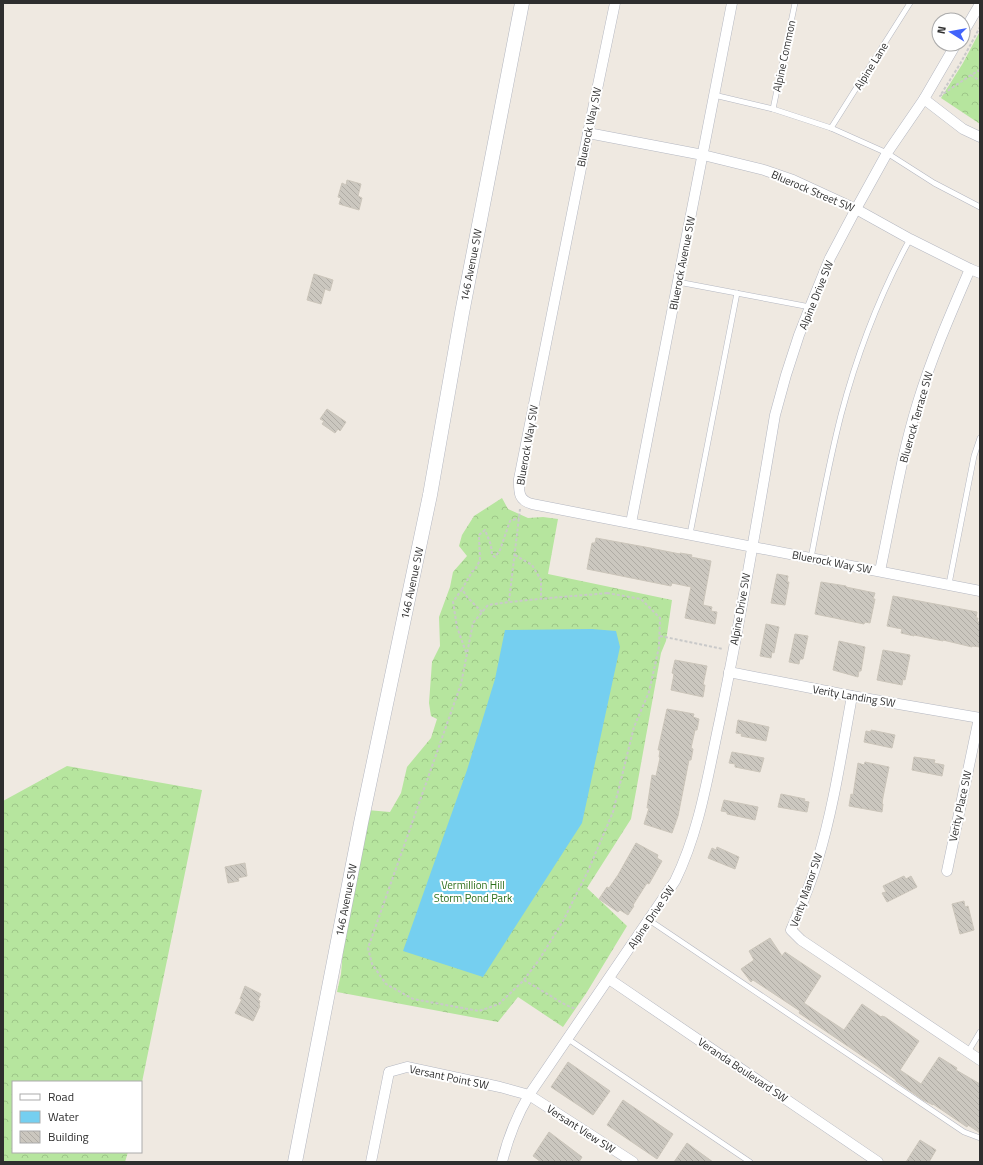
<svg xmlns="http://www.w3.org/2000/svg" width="983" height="1165" font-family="'Titillium Web',sans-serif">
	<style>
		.forest { fill: url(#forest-crowns) }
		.water { fill: #75cff0 }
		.building { fill: url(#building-back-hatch); stroke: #cbc5ba }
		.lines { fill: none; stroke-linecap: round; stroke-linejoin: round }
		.lane-casing { stroke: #b4b7c1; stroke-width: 6 }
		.street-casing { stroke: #b4b7c1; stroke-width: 11 }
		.secondary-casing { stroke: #b4b7c1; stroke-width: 15 }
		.path { stroke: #c9c9c9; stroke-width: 2; stroke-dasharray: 3 2; stroke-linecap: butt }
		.lane { stroke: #fff; stroke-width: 5 }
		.street { stroke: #fff; stroke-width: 10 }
		.secondary { stroke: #fff; stroke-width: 14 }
		.labels { text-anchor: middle; stroke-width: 4; stroke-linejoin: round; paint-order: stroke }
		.street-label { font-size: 11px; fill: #2e2e2e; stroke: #fff }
		.park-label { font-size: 11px; fill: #2c6e1b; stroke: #fff }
	</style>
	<defs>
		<pattern id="forest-crowns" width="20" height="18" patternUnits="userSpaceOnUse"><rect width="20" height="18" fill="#b6e59e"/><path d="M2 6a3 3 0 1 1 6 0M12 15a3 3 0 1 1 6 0" fill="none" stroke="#9dc588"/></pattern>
		<pattern id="building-back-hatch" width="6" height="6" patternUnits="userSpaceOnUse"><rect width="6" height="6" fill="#cbc7bf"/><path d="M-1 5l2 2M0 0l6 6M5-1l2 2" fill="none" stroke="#afaba4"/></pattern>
	</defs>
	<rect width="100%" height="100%" fill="#efe9e1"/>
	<g class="forest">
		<polygon points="980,31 980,124 941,98 963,63"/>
		<polygon points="502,498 508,509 528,518 543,517 558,519 548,574 672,600 666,641 661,653 631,819 587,888 627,926 587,992 563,1027 518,997 498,1022 337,992 341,974 344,938 367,810 390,812 401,793 407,767 431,738 437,719 431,716 429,703 432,662 440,646 439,617 450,587 453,572 467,556 459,546 462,535 474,516"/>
		<polygon points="67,766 202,790 141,1087 141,1082 13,1082 13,1152 128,1152 125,1162 3,1162 3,801"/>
	</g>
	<polygon class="water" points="592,629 616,631 620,647 582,823 483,977 403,951 467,770 495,679 505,630"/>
	<g class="building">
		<polygon points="347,180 361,184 358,196 362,198 359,210 339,204 341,198 338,197 342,183 346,185"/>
		<polygon points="314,274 333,280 330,291 325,289 321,304 307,300"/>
		<polygon points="327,409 346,422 340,431 338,429 335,433 322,424 324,421 320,419"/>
		<polygon points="596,538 645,547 680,554 680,553 692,555 691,557 711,561 703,605 712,607 711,611 717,612 715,624 685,618 691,587 672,583 671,586 587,569 592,543 595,543"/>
		<polygon points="777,574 788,576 787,582 789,582 785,605 771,603"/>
		<polygon points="821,582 846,586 846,587 875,593 873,599 875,599 870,623 865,622 864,624 815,614"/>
		<polygon points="893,596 977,612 976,618 978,618 977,622 980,622 980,647 972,646 972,647 943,640 943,641 914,635 914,636 901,633 902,629 887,626"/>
		<polygon points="766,624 779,627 774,653 772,652 771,658 760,656"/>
		<polygon points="795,634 808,636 803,659 800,659 799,664 789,662"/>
		<polygon points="839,641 865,647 861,671 859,671 858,677 833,670"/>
		<polygon points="883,650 910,655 905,680 903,679 902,685 877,680"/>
		<polygon points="675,660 707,666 703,685 705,685 703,697 671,690 674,674 672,673"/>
		<polygon points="667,709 694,714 693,717 699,719 697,730 695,730 691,748 693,749 691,760 689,760 678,816 672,833 644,824 649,808 647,808 652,775 656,776 660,758 659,757 660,750 658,750"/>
		<polygon points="738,720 769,727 766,741 741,736 742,734 736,733"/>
		<polygon points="871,730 895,735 892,748 864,742 866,731 871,732"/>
		<polygon points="732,752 764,758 760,772 735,767 735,764 729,763"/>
		<polygon points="914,757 935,760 934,763 944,765 942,776 912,770"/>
		<polygon points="865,762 889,767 883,797 882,804 883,804 882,812 849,806 851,794 853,795 858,763 864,765"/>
		<polygon points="781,794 805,799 804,801 809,802 807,812 778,807"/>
		<polygon points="724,800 758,807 755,820 727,814 727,812 721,811"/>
		<polygon points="636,843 658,855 657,858 662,861 649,884 647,883 633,905 634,906 628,915 620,910 618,912 599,899 607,887 609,888 618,875"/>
		<polygon points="717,847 739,857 735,869 708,858 712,848 716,850"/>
		<polygon points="245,863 247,876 238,878 239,881 228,883 225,867"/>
		<polygon points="904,876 906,879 911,876 917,887 887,902 882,893 886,892 883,886"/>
		<polygon points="964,901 965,907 968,906 974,930 960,934 952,904"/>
		<polygon points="770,938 782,956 785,952 821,976 804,1003 823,1016 844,1030 862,1004 881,1017 882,1016 885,1017 919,1041 900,1070 921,1084 939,1057 957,1068 956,1070 980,1084 980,1133 968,1125 967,1127 933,1104 933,1105 923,1100 896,1081 896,1080 877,1066 799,1013 800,1011 753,980 751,982 741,969 754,960 749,951"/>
		<polygon points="245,986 261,994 258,1000 260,1001 259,1005 260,1006 253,1021 235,1013 242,999 240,999"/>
		<polygon points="568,1062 610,1091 593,1115 551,1087"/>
		<polygon points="623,1100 673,1134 657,1159 607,1125"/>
		<polygon points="549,1132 582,1157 579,1162 541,1162 533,1156"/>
		<polygon points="920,1140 936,1150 929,1162 906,1162"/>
		<polygon points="687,1143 695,1149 713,1162 674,1162"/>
	</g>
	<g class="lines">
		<defs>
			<g id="lane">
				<polyline points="714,95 773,109 831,128 887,153 934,183 980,207"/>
				<polyline points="773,109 795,3"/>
				<polyline points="831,128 910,3"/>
				<polyline points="678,282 810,307"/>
				<polyline points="690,534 737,293"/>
				<path d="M 811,558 C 820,510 829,462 841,415 C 857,354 880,294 910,239"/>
				<polyline points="949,584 974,456 980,438"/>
				<polyline points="649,920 964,1132 980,1138"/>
				<polyline points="568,1039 750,1162"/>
				<polyline points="968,1052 980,1032"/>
			</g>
			<g id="street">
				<path d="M 615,3 L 588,133 L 519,479 C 519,492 518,500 532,504 L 980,591"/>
				<polyline points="963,33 980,4"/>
				<polyline points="924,99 963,129 980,137"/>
				<polyline points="588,133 703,155 764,170 793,180 856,209 910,239 970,269 980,273"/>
				<polyline points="631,523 732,3"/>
				<path d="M 880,571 C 892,515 901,457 918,402 C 932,356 951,313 970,269"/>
				<polyline points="729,672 852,696 980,718"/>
				<path d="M 852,696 C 842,750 834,806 818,859 C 811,884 801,907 791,930 L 801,940 L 980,1060"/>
				<polyline points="947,871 979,718"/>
				<polyline points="609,979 878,1162"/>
				<polyline points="371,1162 389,1072 407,1067 500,1087 529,1095 633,1162"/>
				<path d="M 502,1162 C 508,1138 516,1117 529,1095 L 675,881 C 700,830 708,774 720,719 C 741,618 758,516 775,415 L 786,375 L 799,335 L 810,307 L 830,258 L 856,209 L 887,153 L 924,99 L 956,44"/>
			</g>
			<polyline id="secondary" points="295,1162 361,823 430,495 462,313 522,3"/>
		</defs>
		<use href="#lane" class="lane-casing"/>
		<use href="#street" class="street-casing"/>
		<use href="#secondary" class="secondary-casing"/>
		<g class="path">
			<polyline points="980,70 971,75 980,81"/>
			<polyline points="971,75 940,96 960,64 980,27"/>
			<polyline points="515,555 532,565 541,580 541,599"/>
			<polyline points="462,589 453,602 457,627 467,655"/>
			<path d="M 607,593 L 641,599 L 660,618 L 659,647 L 649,692 L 634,727 L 613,812 L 588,871 L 563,921 L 539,960 L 523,981 L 499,1004 L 479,1011 L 413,999 L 386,984 L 372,964 L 368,948 L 461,684 L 473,623 L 488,605 C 527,599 567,597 607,593 Z"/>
			<polyline points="509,601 520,509"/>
			<polyline points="482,612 467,597 462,589 472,572 476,568 480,560 479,535 485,530 491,545 492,555 495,557 500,550 510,521 519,518"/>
			<polyline points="660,636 723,649"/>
			<polyline points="524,980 564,1004 575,1009"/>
		</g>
		<use href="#lane" class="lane"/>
		<use href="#street" class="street"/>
		<use href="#secondary" class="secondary"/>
	</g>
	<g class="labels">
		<g class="street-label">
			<text transform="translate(784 56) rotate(-78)" y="4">Alpine Common</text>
			<text transform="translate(871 66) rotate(-58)" y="4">Alpine Lane</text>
			<text transform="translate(589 127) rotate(-78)" y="4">Bluerock Way SW</text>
			<text transform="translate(813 191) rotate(23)" y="4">Bluerock Street SW</text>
			<text transform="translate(682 263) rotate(-79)" y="4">Bluerock Avenue SW</text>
			<text transform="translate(471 265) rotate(-79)" y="4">146 Avenue SW</text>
			<text transform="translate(816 295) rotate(-68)" y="4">Alpine Drive SW</text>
			<text transform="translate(916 417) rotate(-74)" y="4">Bluerock Terrace SW</text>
			<text transform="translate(527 445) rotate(-80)" y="4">Bluerock Way SW</text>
			<text transform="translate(832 562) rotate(11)" y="4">Bluerock Way SW</text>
			<text transform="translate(412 583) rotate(-78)" y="4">146 Avenue SW</text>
			<text transform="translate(740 609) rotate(-80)" y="4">Alpine Drive SW</text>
			<text transform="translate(854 696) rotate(10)" y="4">Verity Landing SW</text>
			<text transform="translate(960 806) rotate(-78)" y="4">Verity Place SW</text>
			<text transform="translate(806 890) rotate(-71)" y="4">Verity Manor SW</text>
			<text transform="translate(346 900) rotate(-79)" y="4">146 Avenue SW</text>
			<text transform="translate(651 917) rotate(-56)" y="4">Alpine Drive SW</text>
			<text transform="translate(743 1070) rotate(34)" y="4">Veranda Boulevard SW</text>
			<text transform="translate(449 1077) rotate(12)" y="4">Versant Point SW</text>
			<text transform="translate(581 1129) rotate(33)" y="4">Versant View SW</text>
		</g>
		<g class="park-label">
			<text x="473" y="889">Vermillion Hill<tspan x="473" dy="13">Storm Pond Park</tspan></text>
		</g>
	</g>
	<rect width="983" height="1165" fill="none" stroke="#2e2e2e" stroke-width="8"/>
	<rect x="12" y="1081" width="130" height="72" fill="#ffffff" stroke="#ababab"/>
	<rect x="20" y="1094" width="20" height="6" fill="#ffffff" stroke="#ababab"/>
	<text x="48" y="1101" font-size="12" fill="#2e2e2e">Road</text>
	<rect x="20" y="1111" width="20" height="12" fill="#75cff0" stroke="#ababab"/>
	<text x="48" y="1121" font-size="12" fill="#2e2e2e">Water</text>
	<rect x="20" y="1131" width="20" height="12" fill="url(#building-back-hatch)" stroke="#ababab"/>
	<text x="48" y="1141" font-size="12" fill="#2e2e2e">Building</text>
	<g transform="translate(951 32) rotate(281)"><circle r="19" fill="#ffffff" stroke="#ababab"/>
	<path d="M0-3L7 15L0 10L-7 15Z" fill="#4264fb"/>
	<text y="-6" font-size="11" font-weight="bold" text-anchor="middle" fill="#2e2e2e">N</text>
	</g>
</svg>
